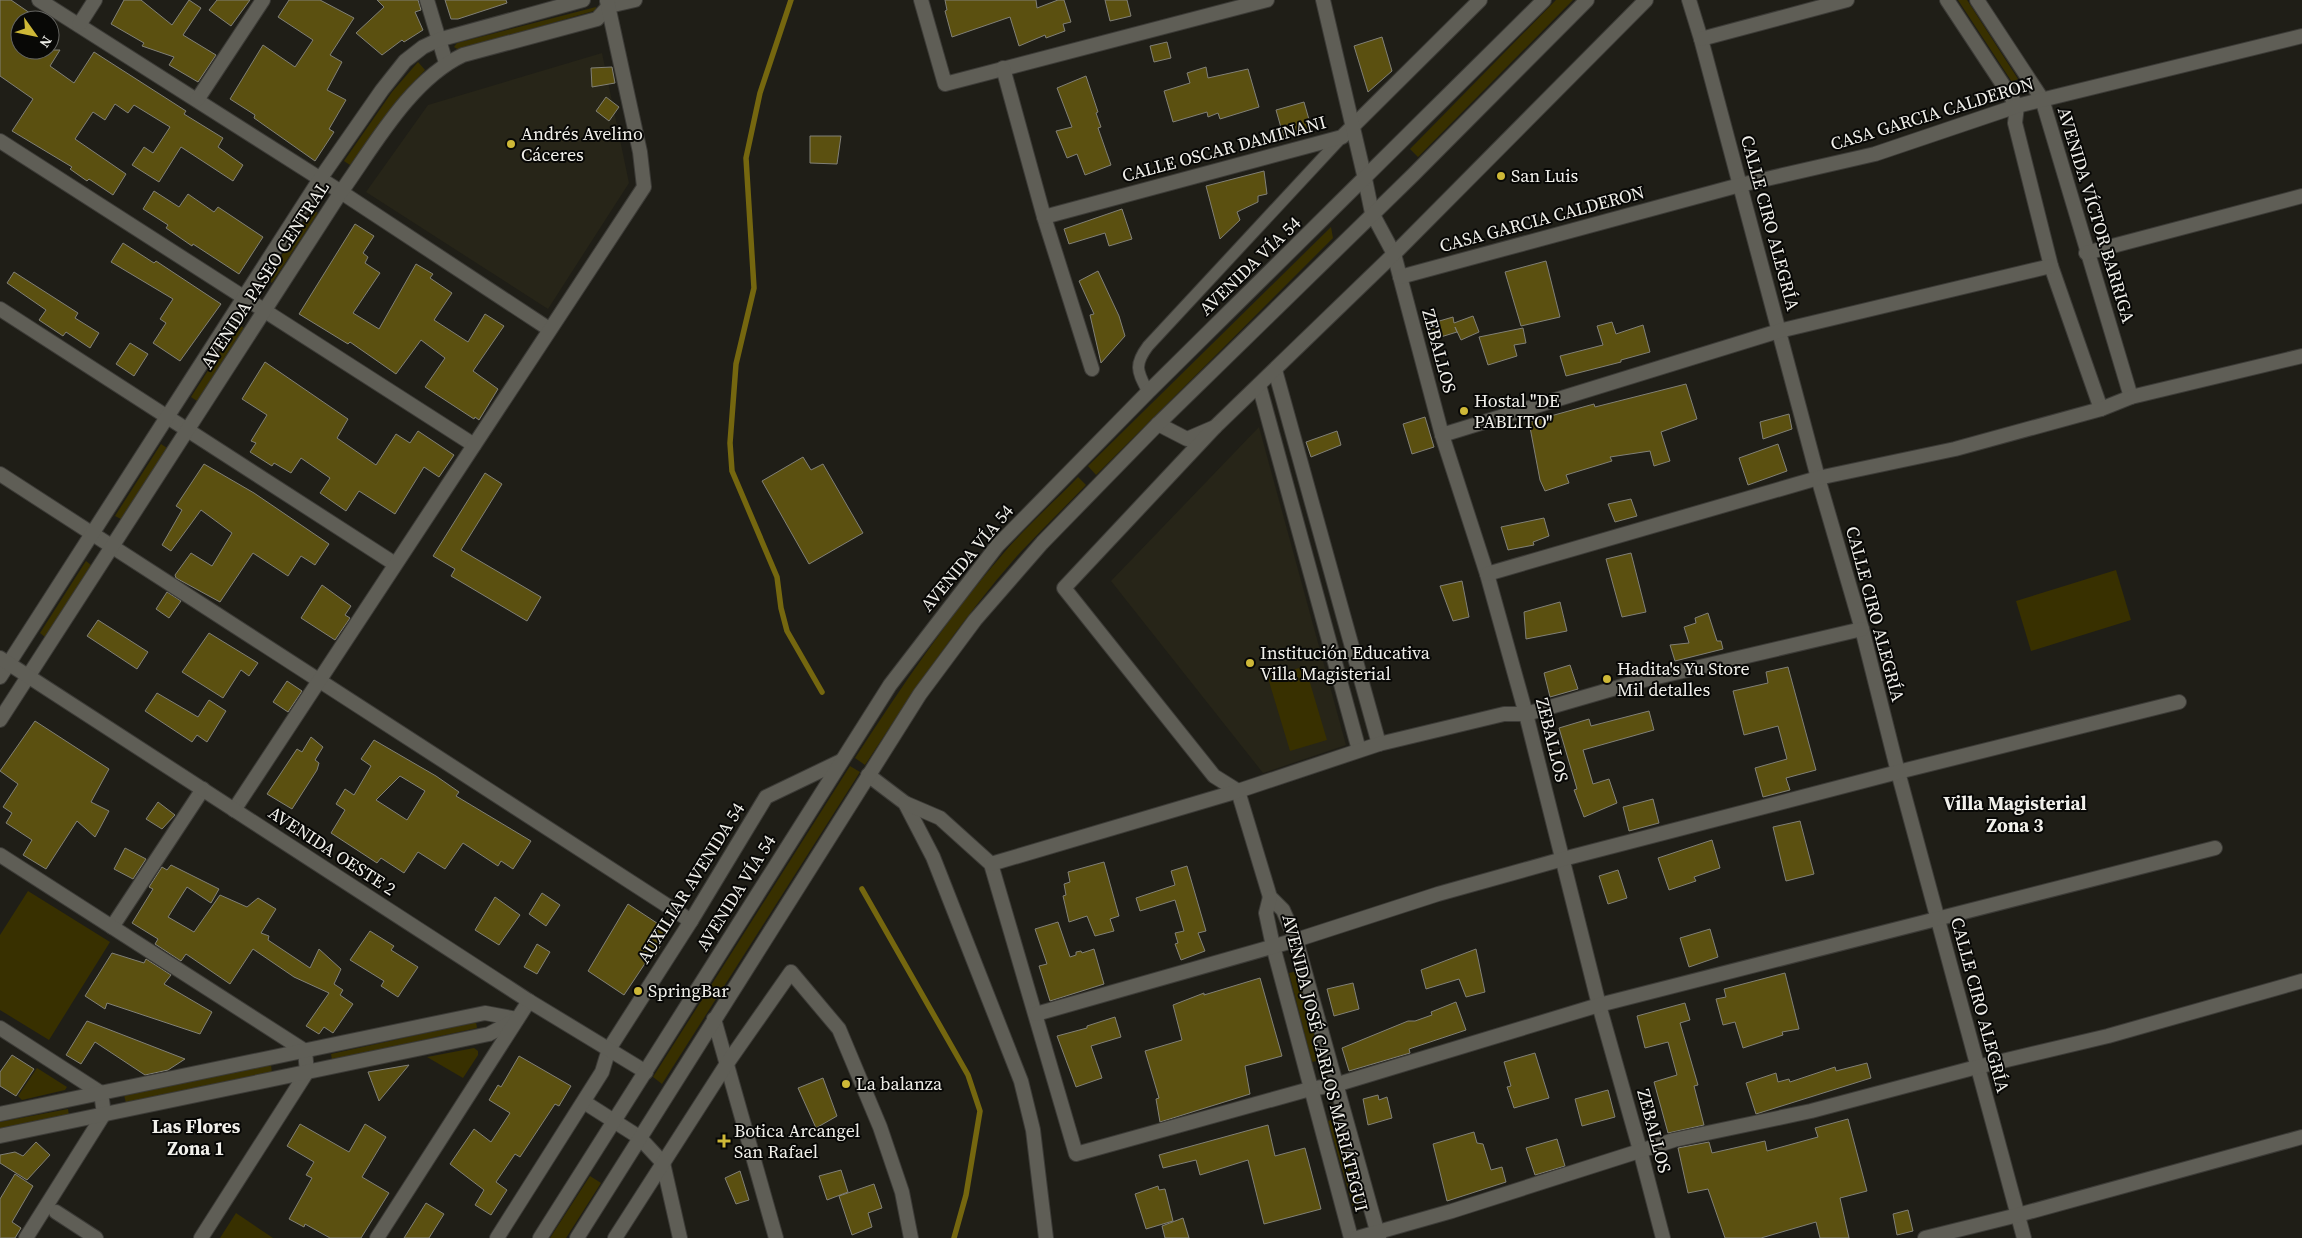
<svg xmlns="http://www.w3.org/2000/svg" width="2302" height="1238" font-family="'Source Serif 4',serif">
	<style>
		.built { fill: #272518 }
		.green { fill: #383000 }
		.lines { fill: none; stroke-linecap: round; stroke-linejoin: round }
		.stream { stroke: #75670f; stroke-width: 5.5 }
		.building { fill: #5b5010; stroke: #818077; fill-rule: evenodd }
		.service-casing { stroke: #3c3b37; stroke-width: 13 }
		.pedestrian-casing { stroke: #3c3b37; stroke-width: 16 }
		.minor-casing { stroke: #3c3b37; stroke-width: 16 }
		.tertiary-casing { stroke: #3c3b37; stroke-width: 16 }
		.secondary-casing { stroke: #3c3b37; stroke-width: 16 }
		.service { stroke: #5f5e56; stroke-width: 11 }
		.pedestrian { stroke: #5f5e56; stroke-width: 14 }
		.minor { stroke: #5f5e56; stroke-width: 14 }
		.tertiary { stroke: #5f5e56; stroke-width: 14 }
		.secondary { stroke: #5f5e56; stroke-width: 14 }
		.poi-dot { fill: #ceb837; stroke: #080806; stroke-width: 2 }
		.labels { text-anchor: middle; stroke-width: 4; stroke-linejoin: round; paint-order: stroke }
		.street-label { font-size: 18px; fill: #f1f0eb; stroke: #080806 }
		.poi-label { font-size: 18px; fill: #f1f0eb; stroke: #080806; text-anchor: start }
		.neighbourhood-label { font-size: 19px; font-weight: bold; fill: #f1f0eb; stroke: #080806 }
	</style>
	<rect width="100%" height="100%" fill="#1f1e17"/>
	<g class="built">
		<polygon points="602,53 629,183 548,309 366,192 428,105"/>
		<polygon points="1259,427 1346,745 1263,773 1111,581"/>
	</g>
	<g class="green">
		<polygon points="1556,0 1573,0 1418,157 1410,149"/>
		<polygon points="1958,0 1967,0 2018,79 2012,82"/>
		<polygon points="596,7 597,10 459,50 454,47 457,43"/>
		<polygon points="418,62 425,70 399,98 350,165 344,161 392,92"/>
		<polygon points="312,209 318,213 272,283 266,279"/>
		<polygon points="1331,227 1333,238 1096,475 1088,466"/>
		<polygon points="238,324 244,328 197,401 191,397"/>
		<polygon points="161,444 167,448 121,519 115,516"/>
		<path d="M 1078,477 L 1086,485 C 1063,509 1039,532 1017,556 C 960,621 912,693 865,765 L 855,758 C 902,686 951,613 1008,548 C 1030,523 1055,501 1078,477 Z"/>
		<polygon points="86,561 91,565 45,637 40,633"/>
		<polygon points="2116,570 2131,620 2031,651 2016,601"/>
		<polygon points="1305,666 1327,740 1290,751 1268,678"/>
		<polygon points="850,766 860,772 662,1084 653,1077"/>
		<polygon points="28,891 110,942 49,1040 0,1010 0,935"/>
		<polygon points="1298,971 1321,1060 1312,1062 1289,973"/>
		<polygon points="476,1022 477,1028 332,1060 331,1054"/>
		<polygon points="474,1048 478,1051 478,1055 463,1078 427,1057"/>
		<polygon points="271,1065 272,1073 126,1103 124,1095"/>
		<polygon points="37,1068 67,1087 65,1090 22,1100 18,1096"/>
		<polygon points="68,1109 69,1116 0,1129 0,1122"/>
		<polygon points="1336,1118 1361,1205 1353,1207 1328,1121"/>
		<polygon points="590,1176 601,1183 566,1238 550,1238"/>
		<polygon points="236,1213 273,1238 220,1238"/>
	</g>
	<g class="lines">
		<g class="stream">
			<polyline points="791,0 760,93 746,158 754,288 736,364 730,443 732,471 777,577 781,608 787,631 822,692"/>
			<polyline points="862,889 968,1075 980,1111 966,1195 954,1238"/>
		</g>
	</g>
	<g class="building">
		<polygon points="0,0 11,0 40,20 20,20 20,50 60,50 50,66 74,83 94,52 186,111 184,114 223,138 218,147 243,165 233,181 181,147 159,182 132,165 144,147 153,153 170,127 134,105 128,113 115,104 105,120 93,112 75,139 126,174 113,195 89,179 87,181 70,169 72,167 12,131 33,99 0,76"/>
		<polygon points="124,0 141,0 172,25 189,0 201,8 183,35 216,55 198,82 169,65 174,57 142,46 144,43 111,24"/>
		<polygon points="217,0 250,0 231,26 209,10"/>
		<polygon points="289,0 320,0 354,18 330,55 342,62 327,90 346,100 329,129 334,132 315,161 254,118 255,115 230,99 263,45 295,67 313,40 278,17"/>
		<polygon points="377,0 418,0 421,10 415,12 423,30 404,42 402,40 382,55 356,33 384,7"/>
		<polygon points="445,0 506,0 507,3 458,19 451,19"/>
		<polygon points="945,0 1036,0 1037,8 1058,0 1064,0 1071,22 1063,24 1065,31 1046,38 1045,35 1019,46 1010,17 952,37 945,11 947,10"/>
		<polygon points="1105,0 1127,0 1131,16 1110,21"/>
		<polygon points="1382,37 1392,71 1368,92 1354,46"/>
		<polygon points="1167,42 1171,58 1154,62 1150,46"/>
		<polygon points="612,67 615,83 592,87 591,68"/>
		<polygon points="1206,67 1208,78 1248,69 1259,107 1220,119 1218,113 1208,117 1207,112 1173,122 1164,91 1190,83 1187,73"/>
		<polygon points="1086,76 1098,112 1096,113 1101,127 1098,128 1111,165 1085,175 1077,154 1067,158 1056,131 1072,127 1057,88"/>
		<polygon points="606,97 619,107 609,121 596,111"/>
		<polygon points="1304,102 1312,130 1284,138 1276,110"/>
		<polygon points="810,136 841,136 837,164 810,163"/>
		<polygon points="1264,171 1267,194 1258,196 1258,202 1237,212 1240,220 1220,239 1206,186"/>
		<polygon points="154,191 179,207 188,194 214,212 218,207 263,237 239,274 193,244 192,246 166,228 168,225 143,209"/>
		<polygon points="1122,209 1132,239 1109,246 1105,233 1069,244 1064,229"/>
		<polygon points="355,224 374,236 363,253 368,257 365,263 380,273 353,313 379,329 416,264 433,274 430,278 452,293 434,320 468,342 485,314 504,326 473,371 498,389 479,420 475,417 474,419 425,387 445,358 421,340 396,374 350,342 348,344 299,314"/>
		<polygon points="123,243 154,263 156,261 221,304 180,361 153,343 166,323 160,319 173,299 111,262"/>
		<polygon points="1546,261 1560,317 1521,326 1505,272"/>
		<polygon points="1098,271 1119,316 1125,336 1101,363 1090,315 1094,314 1079,281"/>
		<polygon points="14,272 78,313 75,318 99,333 90,348 66,332 63,336 39,320 46,310 7,283"/>
		<polygon points="1473,316 1479,332 1461,340 1455,327 1457,332 1434,339 1429,324 1453,317 1454,323"/>
		<polygon points="1612,322 1616,334 1643,325 1650,352 1621,360 1621,362 1566,376 1560,356 1603,345 1597,326"/>
		<polygon points="1523,328 1526,343 1514,345 1517,356 1488,365 1479,337"/>
		<polygon points="130,343 148,354 134,376 116,364"/>
		<polygon points="265,362 348,419 337,438 376,465 396,434 410,443 418,431 454,455 439,477 424,467 395,514 359,491 346,511 320,493 330,478 301,458 291,473 274,463 272,466 250,452 256,443 251,441 267,415 242,399"/>
		<polygon points="1686,384 1697,419 1661,432 1670,461 1654,466 1650,451 1610,457 1612,461 1566,475 1569,483 1545,491 1540,480 1529,422 1594,404 1595,407"/>
		<polygon points="1789,414 1792,429 1763,439 1760,422"/>
		<polygon points="1425,417 1434,447 1412,454 1403,424"/>
		<polygon points="1337,431 1341,445 1311,457 1306,442"/>
		<polygon points="1778,444 1787,471 1748,485 1739,458"/>
		<polygon points="803,457 811,470 823,464 863,533 809,564 762,481"/>
		<polygon points="204,464 254,493 329,544 315,565 301,556 288,576 253,553 220,602 176,578 175,575 191,553 212,566 232,533 201,510 171,551 162,545 182,510 176,506"/>
		<polygon points="485,473 502,484 461,550 541,597 527,621 451,576 455,569 433,556"/>
		<polygon points="1631,499 1637,516 1615,522 1608,504"/>
		<polygon points="1544,518 1549,536 1533,542 1534,545 1508,550 1501,527"/>
		<polygon points="1631,553 1646,612 1622,617 1606,559"/>
		<polygon points="1462,581 1469,617 1453,621 1440,586"/>
		<polygon points="322,585 351,606 345,615 350,618 335,640 301,618"/>
		<polygon points="167,592 181,601 169,618 156,609"/>
		<polygon points="1560,602 1567,631 1526,639 1524,612"/>
		<polygon points="1708,613 1717,641 1721,641 1723,649 1675,661 1670,645 1689,643 1684,627 1696,623 1695,618"/>
		<polygon points="98,620 148,652 137,669 87,636"/>
		<polygon points="209,633 258,663 249,676 241,670 223,698 182,672"/>
		<polygon points="1570,665 1578,689 1550,697 1544,673"/>
		<polygon points="1788,667 1816,770 1786,778 1790,790 1763,797 1755,768 1787,759 1778,726 1744,735 1733,691 1768,683 1766,672"/>
		<polygon points="287,681 302,691 288,712 273,702"/>
		<polygon points="157,693 198,717 209,700 226,711 207,742 197,735 192,742 145,711"/>
		<polygon points="1649,711 1654,730 1583,750 1593,784 1609,779 1617,803 1584,817 1574,790 1577,789 1559,728 1589,719 1591,726"/>
		<polygon points="35,721 109,769 91,802 109,811 100,828 95,837 77,821 46,869 23,855 32,840 6,823 12,813 3,807 18,784 0,771"/>
		<polygon points="311,737 323,747 315,760 319,763 317,770 292,809 267,794 297,749 302,752"/>
		<path d="M 374,740 L 436,776 L 459,792 L 456,796 L 531,841 L 513,869 L 501,861 L 498,866 L 463,843 L 445,869 L 418,852 L 404,873 L 381,858 L 377,863 L 331,833 L 345,810 L 336,804 L 345,789 L 354,795 L 371,766 L 361,759 ZM 400,776 L 425,791 L 407,820 L 376,800 Z"/>
		<polygon points="1653,799 1659,823 1629,831 1623,807"/>
		<polygon points="158,802 175,815 162,829 146,819"/>
		<polygon points="1800,821 1814,874 1786,881 1773,827"/>
		<polygon points="1712,840 1720,868 1694,877 1696,881 1669,890 1658,858"/>
		<polygon points="125,848 146,859 133,879 114,869"/>
		<polygon points="1104,862 1119,916 1110,919 1114,931 1095,936 1087,916 1069,922 1063,896 1066,895 1064,884 1070,882 1068,872"/>
		<polygon points="171,865 219,889 211,903 187,887 168,917 194,932 220,895 247,907 258,898 276,909 261,933 269,936 268,940 310,968 319,949 341,969 334,984 343,990 340,995 353,1004 333,1033 324,1027 319,1034 306,1026 329,993 294,977 253,949 230,984 186,954 181,961 155,944 158,939 132,923 153,889 149,887 162,867 167,870"/>
		<polygon points="1187,866 1206,931 1198,933 1205,951 1181,960 1175,944 1178,943 1175,933 1184,931 1175,900 1140,911 1136,898 1175,885 1171,871"/>
		<polygon points="1618,870 1627,898 1608,904 1599,876"/>
		<polygon points="542,893 560,905 546,926 529,914"/>
		<polygon points="495,897 520,915 499,945 475,930"/>
		<polygon points="628,904 669,931 655,955 652,953 624,995 588,971"/>
		<polygon points="1058,922 1070,957 1076,955 1076,952 1081,951 1082,953 1094,949 1104,984 1050,1001 1039,966 1047,964 1035,929"/>
		<polygon points="1710,929 1718,957 1689,967 1680,938"/>
		<polygon points="370,931 394,946 391,950 418,967 398,997 381,986 384,981 350,960"/>
		<polygon points="537,944 550,952 537,974 524,967"/>
		<polygon points="1476,949 1485,992 1466,997 1459,979 1426,989 1421,970"/>
		<polygon points="112,953 144,963 146,959 171,975 164,984 212,1012 200,1034 107,1003 105,1009 85,996"/>
		<polygon points="1785,973 1799,1029 1782,1032 1783,1035 1743,1048 1735,1022 1723,1025 1716,999 1726,997 1724,989"/>
		<polygon points="1260,978 1282,1056 1245,1066 1250,1094 1160,1122 1156,1099 1159,1098 1145,1051 1182,1040 1173,1005 1204,993 1204,995"/>
		<polygon points="1353,983 1359,1009 1334,1016 1327,989"/>
		<polygon points="1456,1002 1466,1030 1409,1049 1410,1053 1349,1071 1342,1048 1408,1021 1415,1021 1432,1015 1431,1012"/>
		<polygon points="1685,1003 1690,1020 1680,1023 1698,1085 1694,1086 1704,1125 1668,1133 1654,1082 1677,1075 1668,1042 1645,1048 1637,1016"/>
		<polygon points="1115,1017 1121,1037 1091,1046 1102,1078 1076,1087 1057,1036 1087,1028 1087,1026"/>
		<polygon points="87,1021 185,1059 168,1070 145,1075 95,1042 81,1064 66,1055"/>
		<polygon points="1535,1053 1549,1098 1514,1108 1507,1087 1511,1086 1504,1062"/>
		<polygon points="12,1055 34,1069 16,1096 0,1086 0,1072"/>
		<polygon points="519,1056 571,1086 559,1106 555,1104 520,1157 515,1154 496,1182 507,1190 491,1215 475,1205 484,1190 450,1164 474,1129 491,1142 510,1113 489,1100 498,1085 501,1087"/>
		<polygon points="1867,1063 1871,1078 1756,1114 1746,1083 1776,1073 1778,1082 1789,1079 1790,1082 1835,1067 1836,1071"/>
		<polygon points="409,1065 379,1101 368,1072"/>
		<polygon points="823,1078 837,1116 816,1128 798,1088"/>
		<polygon points="1608,1090 1615,1117 1582,1126 1575,1099"/>
		<polygon points="1378,1095 1379,1100 1387,1097 1392,1118 1368,1125 1363,1099"/>
		<polygon points="1848,1119 1867,1191 1840,1198 1849,1238 1820,1238 1816,1222 1761,1238 1725,1238 1708,1189 1688,1193 1678,1148 1709,1142 1712,1153 1765,1141 1767,1151 1818,1137 1815,1128"/>
		<polygon points="300,1124 349,1152 365,1124 386,1137 362,1177 389,1193 361,1238 330,1238 305,1224 304,1227 289,1219 312,1178 306,1175 314,1162 287,1146"/>
		<polygon points="1268,1125 1275,1156 1305,1148 1321,1209 1264,1224 1248,1160 1200,1175 1196,1160 1163,1168 1159,1155"/>
		<polygon points="1474,1132 1477,1143 1483,1144 1491,1170 1502,1167 1506,1182 1447,1201 1433,1144"/>
		<polygon points="1557,1139 1565,1166 1535,1175 1526,1148"/>
		<polygon points="36,1142 50,1155 27,1180 0,1163 0,1155 15,1152 23,1156"/>
		<polygon points="841,1170 848,1192 827,1200 819,1176"/>
		<polygon points="740,1171 749,1200 736,1204 725,1178"/>
		<polygon points="15,1174 33,1186 12,1222 21,1228 15,1238 0,1238 0,1199"/>
		<polygon points="874,1184 882,1208 868,1213 872,1227 852,1235 839,1196"/>
		<polygon points="1158,1186 1159,1190 1165,1189 1173,1221 1146,1229 1135,1194"/>
		<polygon points="426,1203 444,1214 429,1238 404,1238"/>
		<polygon points="1908,1210 1913,1231 1897,1235 1893,1214"/>
		<polygon points="1183,1218 1189,1238 1165,1238 1162,1226"/>
	</g>
	<g class="lines">
		<defs>
			<path id="service" d="M 1148,392 C 1138,372 1133,366 1148,346 L 1342,137"/>
			<g id="pedestrian">
				<polyline points="112,927 203,789"/>
				<polyline points="56,1212 96,1238"/>
			</g>
			<g id="minor">
				<polyline points="39,0 341,192 549,329"/>
				<polyline points="427,0 446,63"/>
				<polyline points="921,0 945,84 1267,0"/>
				<polyline points="1689,0 1701,39 1818,478 1862,629 1898,772 2024,1238"/>
				<polyline points="1947,0 2017,106 2015,123 2051,266 2101,409"/>
				<polyline points="1977,0 2042,99 2131,397"/>
				<polyline points="609,6 635,0"/>
				<polyline points="79,25 95,0"/>
				<polyline points="1701,39 1847,0"/>
				<polyline points="1003,68 1044,217 1092,369"/>
				<polyline points="197,100 263,0"/>
				<polyline points="0,141 474,445"/>
				<polyline points="1372,213 1394,254 1442,435 1487,574 1526,714 1599,1005 1640,1150 1663,1238"/>
				<polyline points="1044,217 1342,137 1480,0"/>
				<polyline points="2086,253 2302,196"/>
				<polyline points="1400,277 1740,185 1875,154 2017,106 2302,36"/>
				<polyline points="0,309 395,564"/>
				<polyline points="1275,370 1379,744"/>
				<polyline points="1259,385 1359,750"/>
				<polyline points="1158,424 1187,439 1215,427 1394,254 1646,0"/>
				<polyline points="1215,427 1064,588 1214,776 1238,791 1270,897 1283,910 1296,940 1379,1238"/>
				<polyline points="1442,435 1779,331 2051,266"/>
				<polyline points="0,474 691,921"/>
				<polyline points="1487,574 1818,478 1955,449 2101,409 2131,397 2302,356"/>
				<polyline points="0,677 320,179 382,90 405,61 423,47 438,40 583,0"/>
				<path d="M 0,720 L 341,192 C 374,146 410,80 463,55 L 597,19 L 609,6"/>
				<polyline points="868,775 905,803 933,857 1021,1081 1033,1130 1046,1238"/>
				<polyline points="905,803 940,818 991,864 1076,1154 1310,1089 1335,1085 1599,1005 2215,848"/>
				<polyline points="234,810 644,187 640,152 607,1"/>
				<polyline points="0,855 305,1051 307,1072 201,1238"/>
				<polyline points="991,864 1238,791 1379,744 1504,714 1526,714 1640,681 1862,629"/>
				<polyline points="1270,897 1266,913 1273,946 1351,1238"/>
				<polyline points="1036,1014 1296,940 1438,894 1563,859 1898,772 2179,702"/>
				<polyline points="714,1019 776,1238"/>
				<polyline points="0,1028 101,1093 104,1114 26,1238"/>
				<polyline points="584,1102 639,1137 663,1163 680,1238"/>
				<polyline points="0,1114 485,1013 517,1019"/>
				<polyline points="0,1136 489,1034 517,1019"/>
				<polyline points="377,1238 529,1001"/>
				<polyline points="497,1238 602,1072 609,1049 691,921 766,797 841,761"/>
				<polyline points="615,1238 726,1065 791,972 839,1029 880,1127 902,1192 911,1238"/>
				<polyline points="1357,1238 1452,1211 1674,1140 1811,1111 1977,1067 2108,1036 2302,981"/>
				<polyline points="1925,1238 2018,1215 2302,1137"/>
			</g>
			<g id="tertiary">
				<polyline points="1365,179 1372,213"/>
				<polyline points="0,658 529,1001 646,1072"/>
			</g>
			<g id="secondary">
				<polyline points="1323,0 1365,179"/>
				<polyline points="540,1238 890,685 997,546 1148,392 1544,0"/>
				<polyline points="577,1238 920,694 975,620 1042,543 1158,424 1413,175 1587,0"/>
			</g>
		</defs>
		<use href="#service" class="service-casing"/>
		<use href="#pedestrian" class="pedestrian-casing"/>
		<use href="#minor" class="minor-casing"/>
		<use href="#tertiary" class="tertiary-casing"/>
		<use href="#secondary" class="secondary-casing"/>
		<use href="#service" class="service"/>
		<use href="#pedestrian" class="pedestrian"/>
		<use href="#minor" class="minor"/>
		<use href="#tertiary" class="tertiary"/>
		<use href="#secondary" class="secondary"/>
	</g>
	<g class="poi-dot">
		<circle cx="511" cy="144" r="5"/>
		<circle cx="1501" cy="176" r="5"/>
		<circle cx="1464" cy="411" r="5"/>
		<circle cx="1250" cy="663" r="5"/>
		<circle cx="1607" cy="679" r="5"/>
		<circle cx="638" cy="991" r="5"/>
		<circle cx="846" cy="1084" r="5"/>
		<path d="M721.5 1133.5h5v5h5v5h-5v5h-5v-5h-5v-5h5z"/>
	</g>
	<g class="labels">
		<g class="street-label">
			<text transform="translate(1932 114) rotate(-17)" y="6">CASA GARCIA CALDERON</text>
			<text transform="translate(1224 149) rotate(-15)" y="6">CALLE OSCAR DAMINANI</text>
			<text transform="translate(2096 215) rotate(73)" y="6">AVENIDA VÍCTOR BARRIGA</text>
			<text transform="translate(1542 219) rotate(-15)" y="6">CASA GARCIA CALDERON</text>
			<text transform="translate(1770 223) rotate(75)" y="6">CALLE CIRO ALEGRÍA</text>
			<text transform="translate(1250 266) rotate(-44)" y="6">AVENIDA VÍA 54</text>
			<text transform="translate(265 275) rotate(-57)" y="6">AVENIDA PASEO CENTRAL</text>
			<text transform="translate(1439 351) rotate(75)" y="6">ZEBALLOS</text>
			<text transform="translate(967 558) rotate(-50)" y="6">AVENIDA VÍA 54</text>
			<text transform="translate(1875 614) rotate(75)" y="6">CALLE CIRO ALEGRÍA</text>
			<text transform="translate(1552 740) rotate(76)" y="6">ZEBALLOS</text>
			<text transform="translate(332 851) rotate(33)" y="6">AVENIDA OESTE 2</text>
			<text transform="translate(691 883) rotate(-58)" y="6">AUXILIAR AVENIDA 54</text>
			<text transform="translate(736 893) rotate(-58)" y="6">AVENIDA VÍA 54</text>
			<text transform="translate(1980 1005) rotate(75)" y="6">CALLE CIRO ALEGRÍA</text>
			<text transform="translate(1325 1063) rotate(76)" y="6">AVENIDA JOSÉ CARLOS MARIÁTEGUI</text>
			<text transform="translate(1654 1131) rotate(75)" y="6">ZEBALLOS</text>
		</g>
		<g class="poi-label">
			<text x="521" y="140">Andrés Avelino<tspan x="521" dy="21">Cáceres</tspan></text>
			<text x="1511" y="182">San Luis</text>
			<text x="1474" y="407">Hostal "DE<tspan x="1474" dy="21">PABLITO"</tspan></text>
			<text x="1260" y="659">Institución Educativa<tspan x="1260" dy="21">Villa Magisterial</tspan></text>
			<text x="1617" y="675">Hadita's Yu Store<tspan x="1617" dy="21">Mil detalles</tspan></text>
			<text x="648" y="997">SpringBar</text>
			<text x="856" y="1090">La balanza</text>
			<text x="734" y="1137">Botica Arcangel<tspan x="734" dy="21">San Rafael</tspan></text>
		</g>
		<g class="neighbourhood-label">
			<text x="2015" y="810">Villa Magisterial<tspan x="2015" dy="22">Zona 3</tspan></text>
			<text x="196" y="1133">Las Flores<tspan x="196" dy="22">Zona 1</tspan></text>
		</g>
	</g>
	<g transform="translate(35 35) rotate(123)"><circle r="24" fill="#080806" stroke="#656562"/>
	<path d="M0-4L9 19L0 12L-9 19Z" fill="#ceb837"/>
	<text y="-8" font-size="14" font-weight="bold" text-anchor="middle" fill="#f1f0eb">N</text>
	</g>
</svg>
